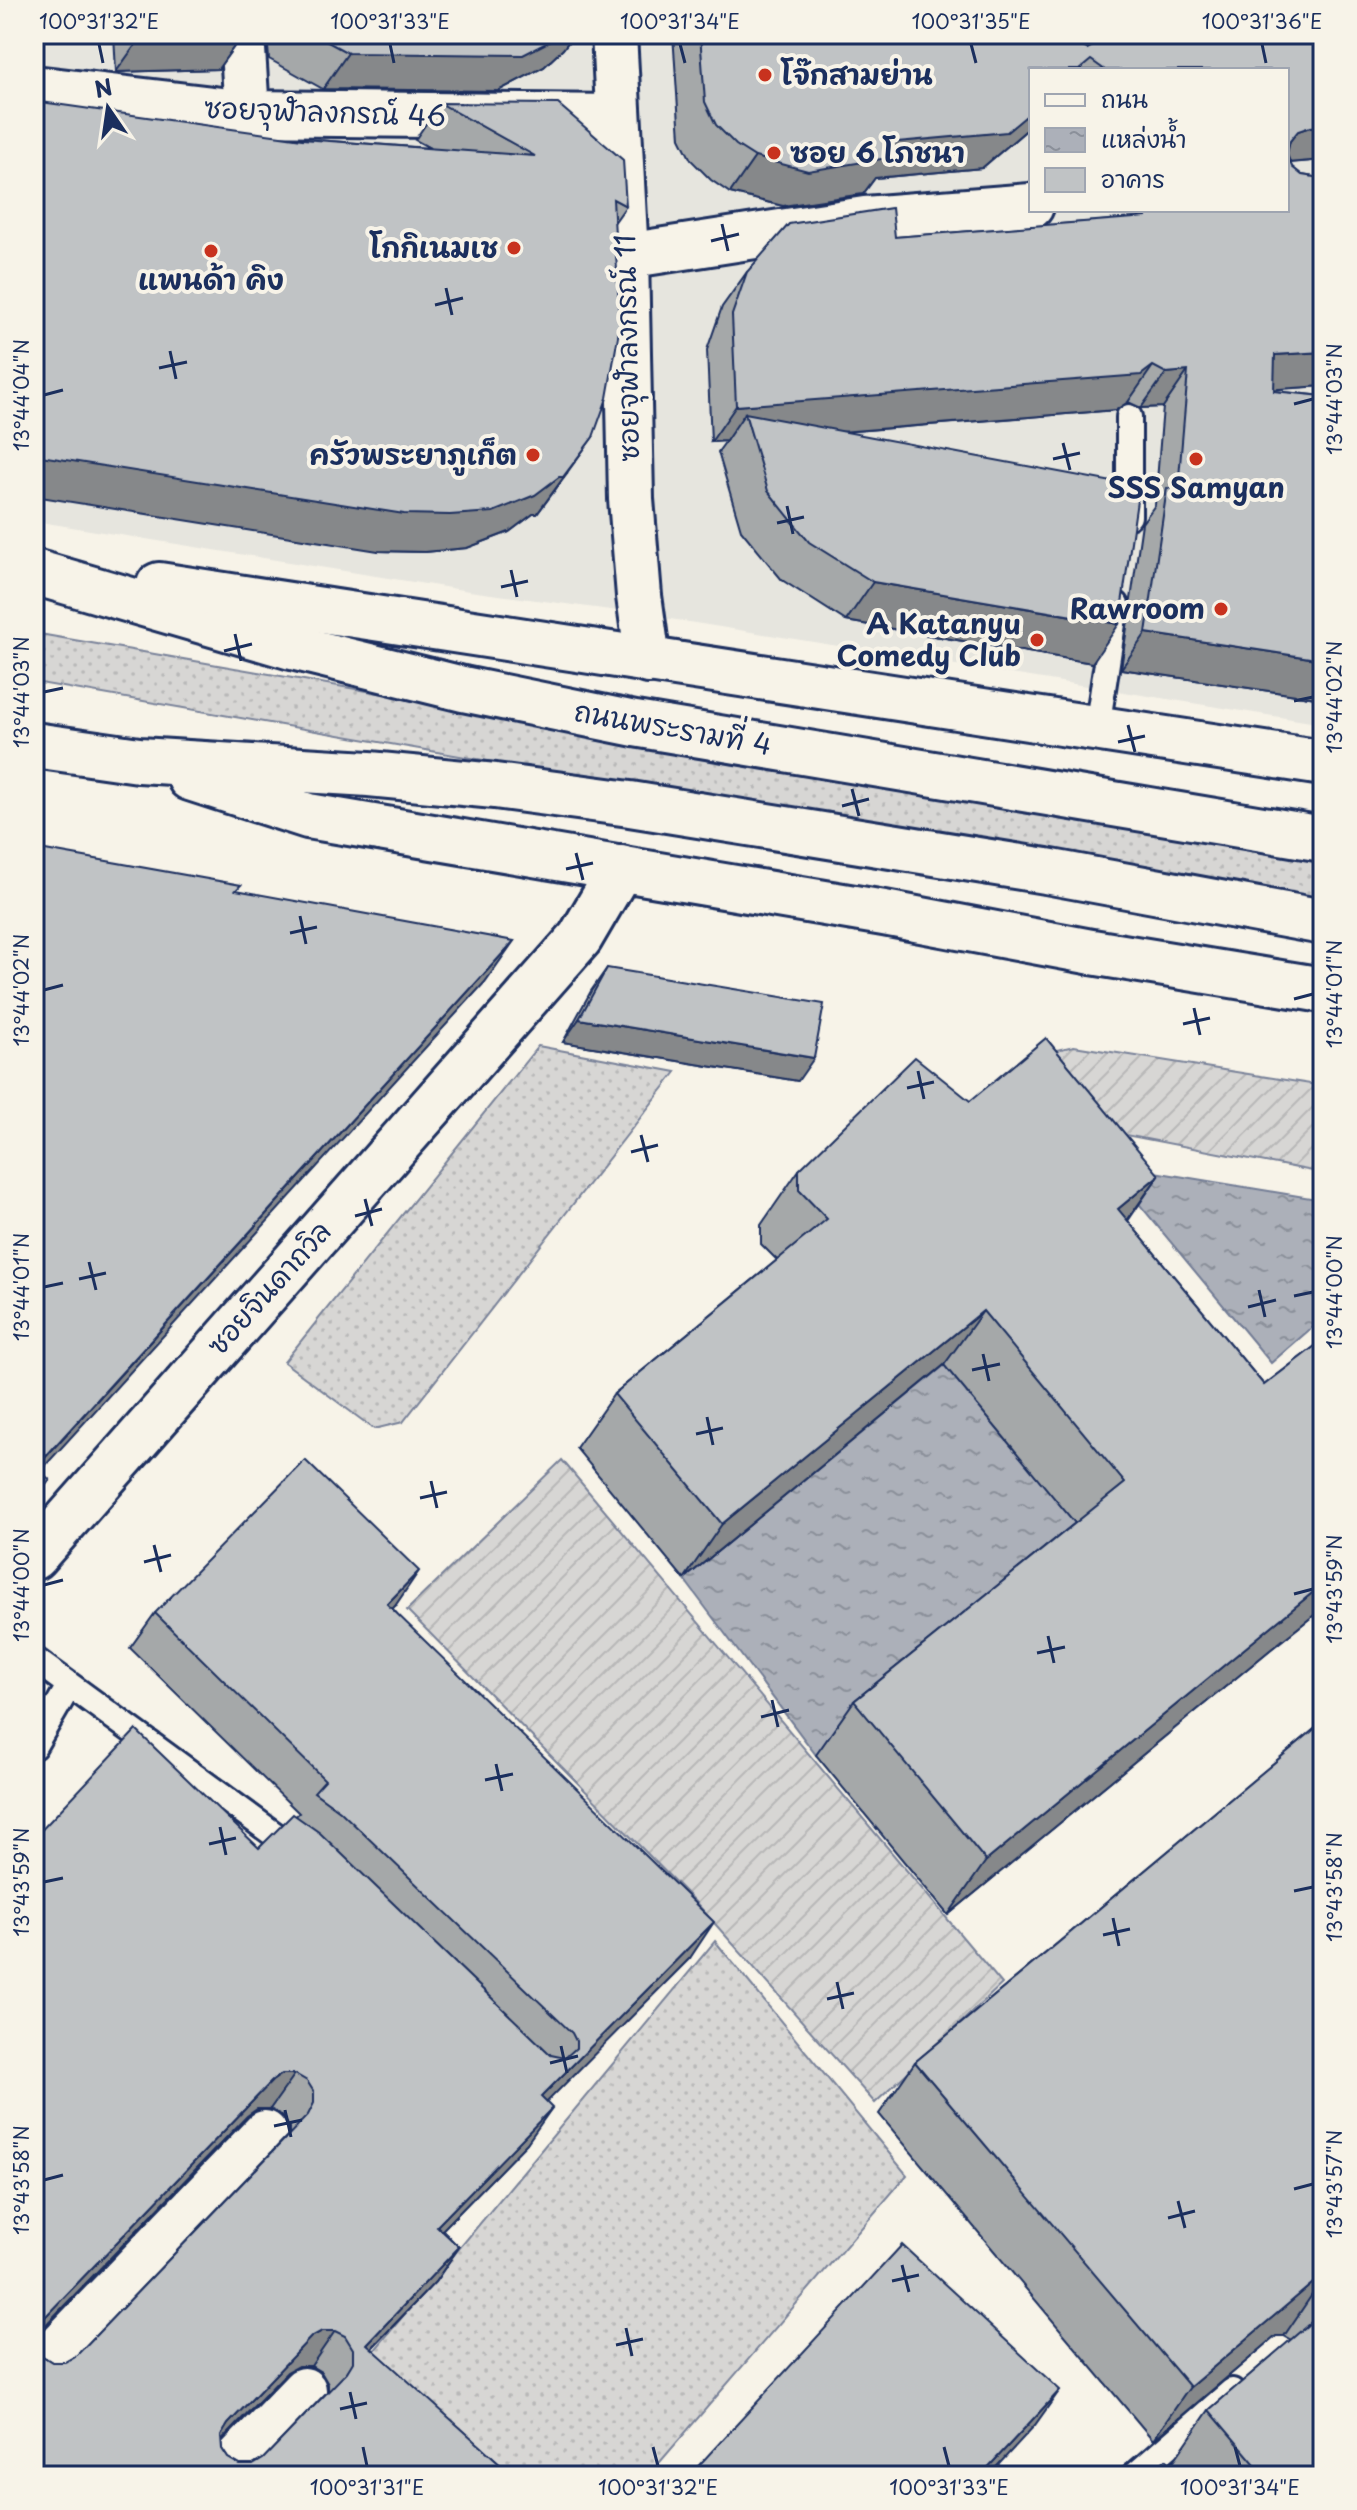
<svg xmlns="http://www.w3.org/2000/svg" width="1357" height="2510" font-family="'Playpen Sans','Playpen Sans Thai',sans-serif">
	<style>
		.built { fill: #e6e5de; fill-rule: evenodd }
		.grass { fill: url(#grass-dots); stroke: #798299; stroke-width: 2 }
		.garden { fill: url(#garden-furrows); stroke: #798299; stroke-width: 2 }
		.water { fill: url(#water-ripples); stroke: #727c95; stroke-width: 2 }
		.lines { fill: none; stroke-linecap: round; stroke-linejoin: round }
		.service-casing { stroke: #1b2f5e; stroke-width: 30 }
		.minor-casing { stroke: #1b2f5e; stroke-width: 50 }
		.primary-casing { stroke: #1b2f5e; stroke-width: 50 }
		.service { stroke: #f7f3e8; stroke-width: 24 }
		.minor { stroke: #f7f3e8; stroke-width: 44 }
		.primary { stroke: #f7f3e8; stroke-width: 44 }
		.wall { fill: #a5a8a9; stroke: #1b2f5e; stroke-width: 2; fill-rule: evenodd }
		.shaded-wall { fill: #86888a; stroke: #1b2f5e; stroke-width: 2 }
		.building { fill: #c0c3c5; stroke: #1b2f5e; stroke-width: 2; fill-rule: evenodd }
		.ticks { fill: none; stroke: #1b2f5e; stroke-width: 3 }
		.poi-dot { fill: #c8321e; stroke: #f7f3e8; stroke-width: 3 }
		.labels { text-anchor: middle; stroke-width: 8; stroke-linejoin: round; paint-order: stroke }
		.poi-label { font-size: 28px; font-weight: bold; fill: #1b2f5e; stroke: #f7f3e8; text-anchor: end }
		.street-label { font-size: 28px; fill: #1b2f5e; stroke: #f7f3e8 }
		.neatline { fill: none; stroke: #1b2f5e; stroke-width: 3 }
		.ticks-label { font-size: 20px; text-anchor: middle; fill: #1b2f5e }
	</style>
	<defs>
		<pattern id="grass-dots" width="8" height="8" patternUnits="userSpaceOnUse" patternTransform="scale(2)"><rect width="8" height="8" fill="#d7d6d4"/><path d="M2 2h.1M6 6h.1" fill="none" stroke="#b8b8b8" stroke-width="1.8" stroke-linecap="round"/></pattern>
		<pattern id="garden-furrows" width="10" height="10" patternUnits="userSpaceOnUse" patternTransform="scale(2)"><rect width="10" height="10" fill="#d7d6d4"/><path d="M-1 1l2-2M0 10L10 0M9 11l2-2" fill="none" stroke="#b8b8b8"/></pattern>
		<pattern id="water-ripples" width="26" height="14" patternUnits="userSpaceOnUse" patternTransform="scale(2)"><rect width="26" height="14" fill="#acb0b9"/><path d="M2 4q2-2 4 0t4 0M15 11q2-2 4 0t4 0" fill="none" stroke="#8b909a"/></pattern>
	</defs>
	<rect width="100%" height="100%" fill="#f7f3e8"/>
	<filter id="ink" filterUnits="userSpaceOnUse"><feTurbulence type="fractalNoise" baseFrequency=".0125" numOctaves="2"/><feDisplacementMap in="SourceGraphic" scale="16" xChannelSelector="R" yChannelSelector="G"/><feConvolveMatrix kernelMatrix="1 2 1 2 8 2 1 2 1" color-interpolation-filters="sRGB"/></filter>
	<g filter="url(#ink)">
		<path class="built" d="M 34,34 L 1323,34 L 1323,724 L 633,613 L 469,591 L 34,521 ZM 1031,70 L 1287,70 L 1287,210 L 1031,210 Z"/>
		<g class="grass">
			<polygon points="34,633 1009,803 1323,861 1323,906 34,682"/>
			<polygon points="538,1046 676,1072 403,1422 374,1429 284,1362"/>
			<polygon points="715,1941 907,2175 648,2476 469,2476 354,2375"/>
		</g>
		<g class="garden">
			<polygon points="1074,1046 1323,1086 1323,1173 1063,1123 1048,1052"/>
			<polygon points="562,1460 1002,1984 875,2103 699,1906 407,1610"/>
		</g>
		<g class="water">
			<polygon points="1106,1164 1323,1200 1323,1318 1271,1363"/>
			<polygon points="945,1365 1087,1537 816,1755 684,1579"/>
		</g>
		<g class="lines">
			<defs>
				<g id="service">
					<polyline points="1129,516 1129,417"/>
					<polyline points="1097,728 1116,604"/>
					<polyline points="34,1659 297,1851"/>
					<polyline points="34,1746 69,1686"/>
					<polyline points="1134,2476 1232,2391"/>
				</g>
				<g id="minor">
					<polyline points="242,34 247,113"/>
					<polyline points="614,34 626,256 631,499 639,596 648,661"/>
					<polyline points="34,88 247,113 618,117"/>
					<polyline points="626,256 865,219 1031,206"/>
					<polyline points="34,1557 580,938 621,868"/>
					<polyline points="34,2373 265,2133"/>
					<polyline points="221,2476 304,2390"/>
				</g>
				<g id="primary">
					<polyline points="34,572 292,647 463,689 635,724 1323,839"/>
					<polyline points="159,585 1323,763"/>
					<polyline points="34,745 139,760 369,774 495,786 630,804 1046,871 1323,922"/>
					<polyline points="190,778 308,816 884,913 1092,952 1323,990"/>
				</g>
			</defs>
			<use href="#service" class="service-casing"/>
			<use href="#minor" class="minor-casing"/>
			<use href="#primary" class="primary-casing"/>
			<use href="#service" class="service"/>
			<use href="#minor" class="minor"/>
			<use href="#primary" class="primary"/>
		</g>
		<g class="wall">
			<polygon points="114,34 243,34 218,69 116,72"/>
			<polygon points="267,34 574,34 563,49 544,67 498,91 323,89 269,59"/>
			<polygon points="673,34 1323,34 1323,160 1290,163 1292,167 1302,175 1314,177 1323,177 1323,386 1274,389 1274,391 1323,396 1323,699 1121,669 1142,523 1155,505 1163,407 1141,408 1128,402 1116,410 843,432 1092,663 846,621 782,580 741,530 718,452 726,441 711,442 707,350 722,307 747,272 895,237 1138,218 1143,210 1287,210 1287,70 1031,70 1031,126 982,168 875,178 863,194 783,206 730,193 711,180 691,160 680,138"/>
			<polygon points="440,103 626,206 614,223 567,474 537,514 533,514 509,532 467,548 425,552 378,551 302,139 430,148 415,140"/>
			<polygon points="607,968 798,1081 563,1042 591,991"/>
			<polygon points="970,1101 1159,1175 1128,1221 1264,1385 1323,1340 1323,1608 1270,1650 948,1915 816,1755 854,1701 1075,1523 944,1365 684,1579 576,1448 614,1394 777,1260 761,1244 761,1225 799,1170"/>
			<path d="M 395,1606 L 392,1608 L 690,1958 L 546,2102 L 527,2143 L 442,2230 L 459,2247 L 435,2282 L 371,2349 L 514,2476 L 34,2476 L 34,1838 L 259,1848 L 299,1813 L 130,1648 L 155,1613 ZM 257,2109 L 270,2109 L 283,2116 L 289,2127 L 289,2134 L 77,2355 L 65,2362 L 52,2362 L 41,2355 L 34,2344 L 34,2336 L 247,2116 ZM 298,2366 L 311,2366 L 321,2372 L 328,2384 L 328,2391 L 263,2459 L 253,2465 L 240,2465 L 228,2458 L 222,2449 L 221,2440 L 287,2372 Z"/>
			<polygon points="1323,1722 1323,2476 1147,2476 1183,2474 1173,2462 1209,2410 1291,2340 1284,2336 1276,2336 1153,2440 879,2114 915,2062"/>
		</g>
		<g class="shaded-wall">
			<polygon points="243,34 218,69 116,72 141,37"/>
			<polygon points="564,34 574,34 563,49 544,67 498,91 323,89 348,53"/>
			<polygon points="1031,112 1031,126 982,168 875,178 863,194 783,206 730,193 755,157 887,143"/>
			<polygon points="1323,126 1323,160 1287,163 1287,145 1298,131 1310,127"/>
			<polygon points="1323,352 1323,386 1250,391 1275,355"/>
			<polygon points="1153,366 1128,402 1116,410 753,439 745,413 726,441 711,442 736,406"/>
			<polygon points="1188,371 1163,407 1141,408 1166,373"/>
			<polygon points="593,437 537,514 533,514 509,532 467,548 425,552 378,551 34,496 34,455"/>
			<polygon points="873,582 1119,624 1092,663 846,621"/>
			<polygon points="1146,633 1323,660 1323,699 1121,669"/>
			<polygon points="514,941 485,982 34,1478 34,1470"/>
			<polygon points="579,1019 814,1058 798,1081 563,1042"/>
			<polygon points="1159,1175 1121,1229 1118,1209"/>
			<polygon points="983,1311 944,1365 684,1579 722,1524"/>
			<polygon points="419,1571 395,1606 363,1639 387,1604"/>
			<polygon points="1323,1584 1323,1608 1270,1650 948,1915 986,1861"/>
			<polygon points="714,1922 690,1958 517,2132 541,2097"/>
			<polygon points="282,2074 295,2074 270,2109 257,2109 247,2116 34,2337 34,2330 41,2321 272,2081"/>
			<polygon points="552,2108 527,2143 412,2261 437,2226"/>
			<polygon points="459,2247 435,2282 342,2379 367,2344"/>
			<polygon points="1313,2283 1320,2283 1284,2336 1276,2336 1153,2440 1190,2387"/>
			<polygon points="322,2331 335,2331 311,2366 298,2366 287,2372 203,2459 228,2424 311,2337"/>
			<polygon points="1060,2390 1035,2425 988,2476 980,2476"/>
		</g>
		<g class="building">
			<polygon points="141,34 230,34 141,37"/>
			<polygon points="313,34 564,34 523,55 348,53"/>
			<polygon points="700,34 1073,34 1074,42 1087,49 1100,42 1102,34 1323,34 1323,126 1310,127 1298,131 1290,141 1287,154 1292,167 1302,175 1314,177 1323,177 1323,352 1275,355 1274,391 1323,396 1323,660 1146,633 1167,488 1178,489 1188,371 1166,373 1153,366 1141,375 736,406 732,315 747,272 789,224 892,208 895,237 1146,217 1145,210 1287,210 1287,70 1105,70 1091,60 1079,70 1031,70 1031,112 1007,132 887,143 888,158 808,171 755,157 736,145 716,125 705,102"/>
			<polygon points="34,101 302,139 535,156 440,103 558,104 623,160 626,206 613,199 620,325 607,398 593,437 563,477 559,477 535,495 493,512 450,515 404,514 34,455"/>
			<polygon points="745,413 1139,487 1119,624 873,582 809,542 768,491"/>
			<polygon points="34,848 241,885 236,890 514,941 36,1467 50,1480 34,1499"/>
			<polygon points="607,968 824,1004 814,1058 579,1019"/>
			<polygon points="1046,1038 1159,1175 1118,1209 1264,1385 1323,1340 1323,1584 986,1861 854,1701 1125,1483 983,1311 722,1524 614,1394 827,1219 799,1190 799,1170 915,1057 970,1101"/>
			<path d="M 305,1460 L 419,1571 L 387,1604 L 714,1922 L 541,2097 L 552,2108 L 437,2226 L 459,2247 L 367,2344 L 514,2476 L 34,2476 L 34,1838 L 136,1730 L 259,1848 L 293,1814 L 320,1833 L 551,2055 L 565,2058 L 576,2048 L 576,2041 L 572,2033 L 340,1811 L 314,1792 L 325,1780 L 155,1613 ZM 282,2074 L 295,2074 L 307,2081 L 314,2092 L 314,2103 L 308,2115 L 77,2355 L 65,2362 L 52,2362 L 41,2355 L 34,2344 L 35,2331 L 41,2321 L 272,2081 ZM 322,2331 L 335,2331 L 345,2336 L 353,2349 L 353,2362 L 347,2372 L 263,2459 L 253,2465 L 240,2465 L 228,2458 L 222,2449 L 221,2436 L 228,2424 L 311,2337 Z"/>
			<polygon points="1323,1722 1323,2285 1320,2283 1313,2283 1190,2387 915,2062"/>
			<polygon points="902,2245 1060,2390 980,2476 689,2476"/>
			<polygon points="1316,2318 1323,2326 1323,2476 1265,2476 1209,2410"/>
			<polygon points="1166,2459 1185,2476 1147,2476"/>
		</g>
	</g>
	<path class="ticks" d="M 99,44 L 103,63M 390,44 L 394,63M 680,44 L 685,63M 971,44 L 976,63M 1262,44 L 1266,63M 722,224 L 728,251M 711,241 L 739,234M 446,288 L 452,315M 435,305 L 463,298M 170,351 L 176,379M 159,368 L 187,362M 44,395 L 63,390M 1294,404 L 1313,399M 1063,443 L 1070,470M 1053,459 L 1080,453M 787,506 L 793,534M 777,523 L 804,517M 511,570 L 517,597M 501,587 L 528,581M 235,634 L 241,661M 224,651 L 252,644M 44,692 L 63,688M 1294,701 L 1313,697M 1128,725 L 1135,752M 1118,742 L 1145,736M 852,789 L 859,816M 842,806 L 869,799M 576,853 L 583,880M 566,869 L 593,863M 300,916 L 306,944M 290,933 L 317,927M 44,990 L 63,985M 1294,999 L 1313,994M 1194,1008 L 1200,1035M 1183,1024 L 1210,1018M 918,1071 L 924,1099M 907,1088 L 934,1082M 641,1135 L 648,1162M 631,1152 L 658,1145M 365,1199 L 372,1226M 355,1216 L 382,1209M 89,1262 L 96,1290M 79,1279 L 106,1273M 44,1287 L 63,1283M 1259,1290 L 1265,1317M 1294,1296 L 1313,1292M 1248,1307 L 1276,1300M 983,1354 L 989,1381M 972,1370 L 1000,1364M 707,1417 L 713,1445M 696,1434 L 723,1428M 431,1481 L 437,1508M 420,1498 L 447,1492M 154,1545 L 161,1572M 144,1562 L 171,1555M 44,1585 L 63,1580M 1294,1594 L 1313,1589M 1048,1636 L 1054,1663M 1037,1653 L 1065,1647M 772,1700 L 778,1727M 761,1717 L 789,1710M 496,1764 L 502,1791M 485,1780 L 513,1774M 220,1827 L 226,1855M 209,1844 L 236,1838M 44,1882 L 63,1878M 1294,1891 L 1313,1887M 1113,1918 L 1119,1946M 1103,1935 L 1130,1929M 837,1982 L 843,2009M 827,1999 L 854,1993M 561,2046 L 567,2073M 550,2063 L 578,2056M 285,2110 L 291,2137M 274,2126 L 302,2120M 44,2180 L 63,2175M 1294,2189 L 1313,2184M 1178,2201 L 1185,2228M 1168,2218 L 1195,2211M 902,2265 L 909,2292M 892,2281 L 919,2275M 626,2328 L 632,2356M 616,2345 L 643,2339M 350,2392 L 356,2419M 340,2409 L 367,2403M 363,2447 L 367,2466M 653,2447 L 658,2466M 944,2447 L 949,2466M 1235,2447 L 1240,2466"/>
	<g class="poi-dot">
		<circle cx="765" cy="75" r="8"/>
		<circle cx="774" cy="153" r="8"/>
		<circle cx="514" cy="248" r="8"/>
		<circle cx="211" cy="251" r="8"/>
		<circle cx="533" cy="455" r="8"/>
		<circle cx="1196" cy="459" r="8"/>
		<circle cx="1221" cy="609" r="8"/>
		<circle cx="1037" cy="640" r="8"/>
	</g>
	<g class="labels">
		<g class="poi-label">
			<text x="781" y="85" text-anchor="start">โจ๊กสามย่าน</text>
			<text x="790" y="163" text-anchor="start">ซอย 6 โภชนา</text>
			<text x="498" y="258">โกกิเนมเช</text>
			<text x="211" y="290" text-anchor="middle">แพนด้า คิง</text>
			<text x="517" y="465">ครัวพระยาภูเก็ต</text>
			<text x="1196" y="498" text-anchor="middle">SSS Samyan</text>
			<text x="1205" y="619">Rawroom</text>
			<text x="1021" y="634">A Katanyu<tspan x="1021" dy="32">Comedy Club</tspan></text>
		</g>
		<g class="street-label">
			<text transform="translate(325 112) rotate(2)" y="10">ซอยจุฬาลงกรณ์ 46</text>
			<text transform="translate(627 348) rotate(-91)" y="10">ซอยจุฬาลงกรณ์ 11</text>
			<text transform="translate(673 728) rotate(10)" y="10">ถนนพระรามที่ 4</text>
			<text transform="translate(269 1288) rotate(-48)" y="10">ซอยจินดาถวิล</text>
		</g>
	</g>
	<rect width="1357" height="2510" fill="none" stroke="#f7f3e8" stroke-width="88"/>
	<rect x="1029" y="68" width="260" height="144" fill="#f7f3e8" stroke="#9fa5b1" stroke-width="2"/>
	<rect x="1045" y="94" width="40" height="12" fill="#f7f3e8" stroke="#9fa5b1" stroke-width="2"/>
	<text x="1101" y="108" font-size="24" fill="#1b2f5e">ถนน</text>
	<rect x="1045" y="128" width="40" height="24" fill="url(#water-ripples)" stroke="#9fa5b1" stroke-width="2"/>
	<text x="1101" y="148" font-size="24" fill="#1b2f5e">แหล่งน้ำ</text>
	<rect x="1045" y="168" width="40" height="24" fill="#c0c3c5" stroke="#9fa5b1" stroke-width="2"/>
	<text x="1101" y="188" font-size="24" fill="#1b2f5e">อาคาร</text>
	<g transform="translate(108 108) rotate(347)" stroke="#f7f3e8" stroke-width="6" paint-order="stroke">
	<path d="M0-6L14 30L0 20L-14 30Z" fill="#1b2f5e"/>
	<text y="-12" font-size="22" font-weight="bold" text-anchor="middle" fill="#1b2f5e">N</text>
	</g>
	<rect x="44" y="44" width="1269" height="2422" class="neatline"/>
	<g class="ticks-label">
		<text x="99" y="29">100°31'32"E</text>
		<text x="390" y="29">100°31'33"E</text>
		<text x="680" y="29">100°31'34"E</text>
		<text x="971" y="29">100°31'35"E</text>
		<text x="1262" y="29">100°31'36"E</text>
		<text transform="translate(22 395) rotate(-90)" y="7">13°44'04"N</text>
		<text transform="translate(1335 399) rotate(-90)" y="7">13°44'03"N</text>
		<text transform="translate(22 692) rotate(-90)" y="7">13°44'03"N</text>
		<text transform="translate(1335 697) rotate(-90)" y="7">13°44'02"N</text>
		<text transform="translate(22 990) rotate(-90)" y="7">13°44'02"N</text>
		<text transform="translate(1335 994) rotate(-90)" y="7">13°44'01"N</text>
		<text transform="translate(22 1287) rotate(-90)" y="7">13°44'01"N</text>
		<text transform="translate(1335 1292) rotate(-90)" y="7">13°44'00"N</text>
		<text transform="translate(22 1585) rotate(-90)" y="7">13°44'00"N</text>
		<text transform="translate(1335 1589) rotate(-90)" y="7">13°43'59"N</text>
		<text transform="translate(22 1882) rotate(-90)" y="7">13°43'59"N</text>
		<text transform="translate(1335 1887) rotate(-90)" y="7">13°43'58"N</text>
		<text transform="translate(22 2180) rotate(-90)" y="7">13°43'58"N</text>
		<text transform="translate(1335 2184) rotate(-90)" y="7">13°43'57"N</text>
		<text x="367" y="2495">100°31'31"E</text>
		<text x="658" y="2495">100°31'32"E</text>
		<text x="949" y="2495">100°31'33"E</text>
		<text x="1240" y="2495">100°31'34"E</text>
	</g>
</svg>
